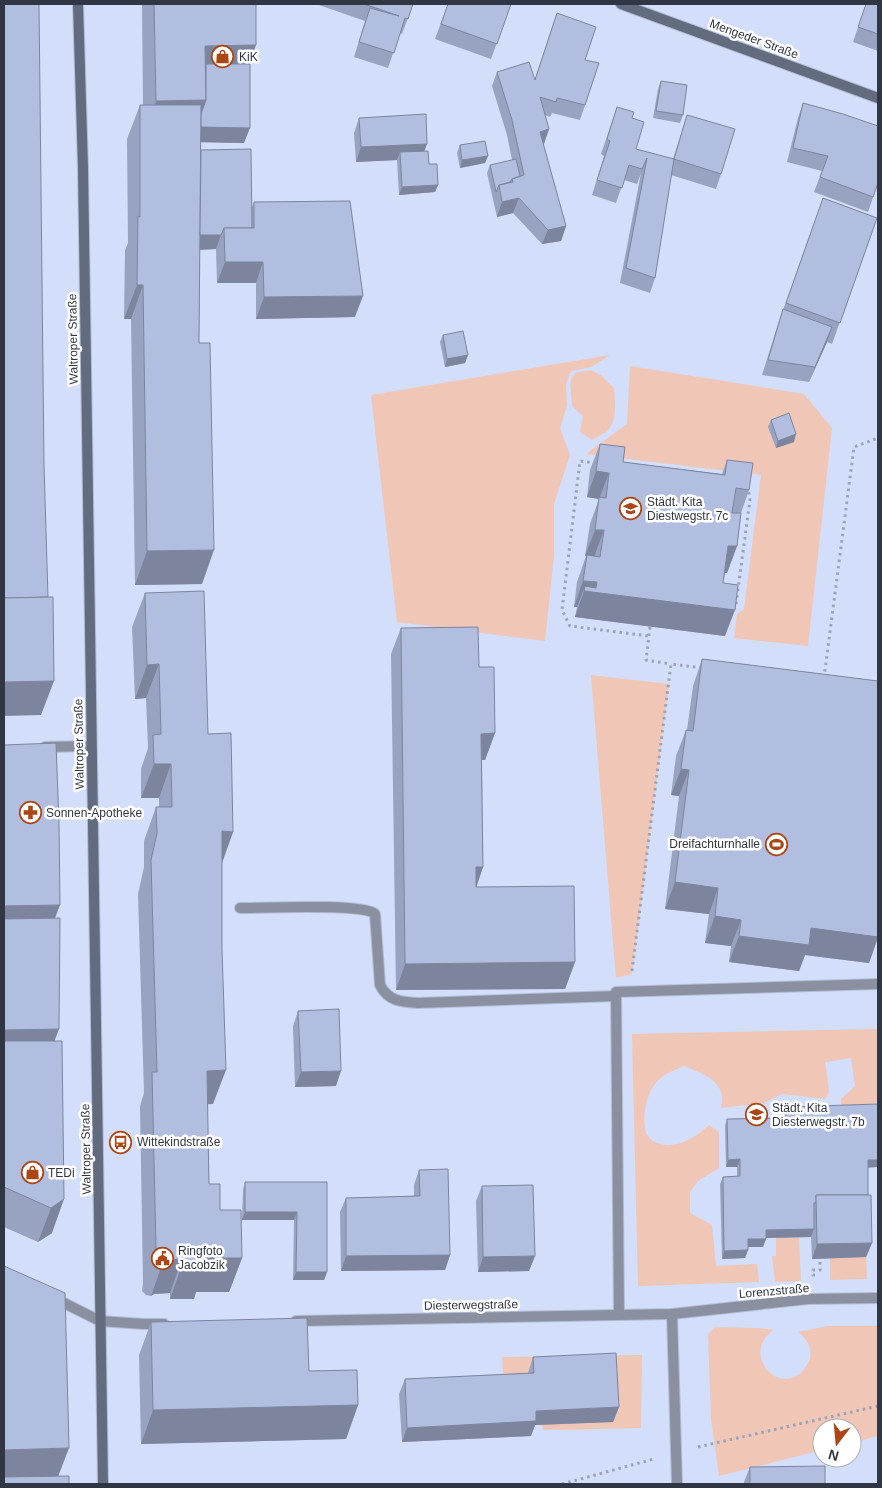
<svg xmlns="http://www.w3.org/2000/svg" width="882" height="1488" font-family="Helvetica,sans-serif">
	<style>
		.green { fill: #f0c6b6 }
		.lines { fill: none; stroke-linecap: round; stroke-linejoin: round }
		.lane-casing { stroke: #b2bcd5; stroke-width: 12 }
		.street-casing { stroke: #b2bcd5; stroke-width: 12 }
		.secondary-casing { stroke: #b2bcd5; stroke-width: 12 }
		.path { stroke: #9aa3ba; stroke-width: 3; stroke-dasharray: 2.5 4; stroke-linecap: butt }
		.lane { stroke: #8a909f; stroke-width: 10 }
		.street { stroke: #8a909f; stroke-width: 10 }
		.secondary { stroke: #636b7f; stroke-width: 10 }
		.wall { fill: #98a3c1 }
		.shaded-wall { fill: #7c859d }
		.building { fill: #b1bee0; stroke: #7c859d }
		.labels { text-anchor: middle; stroke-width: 5; stroke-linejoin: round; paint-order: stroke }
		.street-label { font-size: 12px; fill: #303643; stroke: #fff }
		.poi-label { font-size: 12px; fill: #303643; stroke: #fff; text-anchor: start }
	</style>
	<rect width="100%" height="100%" fill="#d3defa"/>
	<g class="green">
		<polygon points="610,355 591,367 571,371 566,384 567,406 560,428 570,455 554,504 554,556 545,641 397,622 371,395"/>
		<polygon points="630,366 804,394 832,428 808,646 734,638 737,614 744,609 761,475 586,454 627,424"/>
		<path d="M 591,370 L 601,375 L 614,388 C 615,402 618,422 606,432 C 602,435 596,437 592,440 L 580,432 L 583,416 L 572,406 L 570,382 L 575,373 Z"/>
		<polygon points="591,675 669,684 632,974 616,978"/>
		<path d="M 878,1029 L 878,1101 L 869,1107 L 841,1108 L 841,1099 L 855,1086 L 851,1058 L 825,1062 L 829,1090 L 826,1099 L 782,1094 L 764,1103 L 721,1108 C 728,1082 704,1074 684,1066 C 677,1069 669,1072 663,1076 C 647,1087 641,1115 646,1133 C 648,1137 653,1142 657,1143 C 676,1150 695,1138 709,1125 L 719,1132 L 719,1168 L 698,1181 L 690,1192 L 690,1213 L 712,1225 L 716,1266 L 757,1264 L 759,1282 L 638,1286 L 632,1034 Z"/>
		<polygon points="776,1237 799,1237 801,1281 775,1282 772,1256 776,1256"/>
		<polygon points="866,1257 867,1279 830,1280 830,1258"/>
		<path d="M 828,1326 L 878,1326 L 878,1436 L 852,1443 L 852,1428 L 822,1428 L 822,1450 L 719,1476 L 711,1419 L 708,1334 L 715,1327 L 758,1328 L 774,1330 C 741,1351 775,1396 802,1372 C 805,1368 808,1364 810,1359 C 812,1347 807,1339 798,1332 Z"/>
		<polygon points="642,1355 641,1428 543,1430 528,1372 529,1388 504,1389 502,1357"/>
	</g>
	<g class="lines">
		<defs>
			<g id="lane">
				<path d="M 240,908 C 262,908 364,903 375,914 L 380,985 C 388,1001 401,1002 418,1003 L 616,996"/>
				<polyline points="619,1314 616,992 878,984"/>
			</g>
			<g id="street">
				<polyline points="45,747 91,746"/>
				<polyline points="54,1298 100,1321 144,1324 164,1324"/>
				<polyline points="672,1314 677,1484"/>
				<polyline points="296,1321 672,1314 808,1299 878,1298"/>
			</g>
			<g id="secondary">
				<polyline points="78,4 83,168 103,1484"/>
				<polyline points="621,4 878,98"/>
			</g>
		</defs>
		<use href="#lane" class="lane-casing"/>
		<use href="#street" class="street-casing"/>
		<use href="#secondary" class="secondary-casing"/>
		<g class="path">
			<polyline points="596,463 580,461 562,610 570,626 649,636"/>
			<polyline points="736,604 750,500 748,488"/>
			<polyline points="650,627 646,660 671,664"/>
			<polyline points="824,678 854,447 878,438"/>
			<polyline points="632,971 671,664 703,668"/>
			<polyline points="815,1275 813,1275 813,1270 820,1270 820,1259"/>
			<polyline points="698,1447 878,1406"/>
			<polyline points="562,1484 654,1459"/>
		</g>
		<use href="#lane" class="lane"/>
		<use href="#street" class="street"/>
		<use href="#secondary" class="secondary"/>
	</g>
	<g class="wall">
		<polygon points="142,4 256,4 250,64 244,143 201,142 201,150 252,207 254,202 355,317 256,319 256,283 217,283 216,249 200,250 199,343 202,584 135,585 131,319 124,319 125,250 128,243 127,139 140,105 143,105"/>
		<polygon points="316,4 413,4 402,34 400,33 388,68 354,57 365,21"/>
		<polygon points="448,4 511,4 491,59 435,39"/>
		<polygon points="866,4 878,4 878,51 853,42"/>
		<polygon points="557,13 585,60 585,105 580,120 552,113 550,117 545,115 549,129 543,144 566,226 561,241 542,244 513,213 497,217 487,173 490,165 512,160 507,135 492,86 497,72 535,79"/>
		<polygon points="661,81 683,115 680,123 653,118 658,89"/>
		<polygon points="803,103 878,183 868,212 814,192 822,171 787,162 798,118"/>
		<polygon points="617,107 632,118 636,149 673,159 687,115 721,174 716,189 671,175 655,278 650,293 620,283 641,173 637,184 624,180 616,203 592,195 604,156 601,154"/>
		<polygon points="359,118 425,151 429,164 438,185 435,192 399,195 397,160 356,162 354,133"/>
		<polygon points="460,145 488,156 485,163 460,168 457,153"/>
		<polygon points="823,198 877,218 832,344 827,342 809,382 762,375 778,324"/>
		<polygon points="443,335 468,355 465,363 445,367 440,342"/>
		<polygon points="771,420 794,442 776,448 768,427"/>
		<polygon points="600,444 623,462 722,474 727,460 749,490 741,513 737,546 727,573 725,573 723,583 725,636 575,617 577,607 574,607 577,582 586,556 585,556 590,524 599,499 587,497 590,470"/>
		<polygon points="145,593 208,734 233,832 222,861 213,1104 207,1104 209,1184 220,1210 242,1258 229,1292 196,1292 194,1299 170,1299 170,1293 154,1294 151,1296 146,1295 142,1291 143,1283 140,1106 144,1093 138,894 144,867 144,841 156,807 159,807 159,798 141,798 141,769 148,748 146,698 135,699 132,627"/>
		<polygon points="401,628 479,667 495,733 485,760 482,760 483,867 476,887 575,962 565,989 396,990 391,654"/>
		<polygon points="702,659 878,681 878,938 869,963 805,955 799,971 729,962 731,946 705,943 709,914 665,909 679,796 671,795 676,756 686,730 687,730 693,686"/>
		<polygon points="4,745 55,918 55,1041 52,1233 38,1242 4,1227"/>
		<polygon points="298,1011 336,1086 295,1087 293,1026"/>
		<polygon points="786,1107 868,1168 868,1195 872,1243 866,1257 812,1259 811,1236 811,1237 766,1238 763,1247 748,1247 748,1250 745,1258 722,1259 720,1184 723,1177 737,1176 737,1167 726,1167 725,1126 727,1119 784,1118 784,1114"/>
		<polygon points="419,1170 450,1255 445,1270 341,1271 340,1212 346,1198 414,1196 414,1185"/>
		<polygon points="245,1182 327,1182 327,1272 324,1280 293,1280 294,1220 242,1220 243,1190"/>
		<polygon points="482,1186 535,1256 529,1271 478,1272 476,1201"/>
		<polygon points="151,1322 309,1371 358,1405 346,1439 141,1444 139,1355"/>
		<polygon points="533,1357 619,1407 613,1422 535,1425 531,1436 402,1442 399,1394 405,1379 528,1373"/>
		<polygon points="750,1467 825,1484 744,1484 744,1482"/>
	</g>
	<g class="shaded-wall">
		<polygon points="256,45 244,78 199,79 205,46"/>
		<polygon points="206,100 250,128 244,143 189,142 144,135 156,101"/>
		<polygon points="549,129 544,144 534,147 540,132"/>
		<polygon points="427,144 422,158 400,152 397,160 356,162 361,147"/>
		<polygon points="488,156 485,163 460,168 462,160"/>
		<polygon points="438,185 435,192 399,195 402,187"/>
		<polygon points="519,198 513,213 497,217 502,202"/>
		<polygon points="566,226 561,241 542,244 548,230"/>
		<polygon points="196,235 221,235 216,249 191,250"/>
		<polygon points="225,262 263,262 256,283 217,283"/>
		<polygon points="137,285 143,285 131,319 124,319"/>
		<polygon points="363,296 355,317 256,319 264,297"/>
		<polygon points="832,327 827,342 809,382 815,367"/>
		<polygon points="468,355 465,363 445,367 447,359"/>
		<polygon points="796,434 794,442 776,448 778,441"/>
		<polygon points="596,471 609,473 599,499 587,497"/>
		<polygon points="595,530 604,530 594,557 585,556"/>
		<polygon points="728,546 737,546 727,573 718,572"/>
		<polygon points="214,550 202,584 135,585 147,551"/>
		<polygon points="583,581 597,582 594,592 735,610 725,636 575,617 584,591 585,586 577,607 574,607"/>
		<polygon points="159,664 146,698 135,699 147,665"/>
		<polygon points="54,681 41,715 4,716 4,682"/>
		<polygon points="495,733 485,760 472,760 481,734"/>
		<polygon points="154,764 171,764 159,798 141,798"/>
		<polygon points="681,769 689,770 679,796 671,795"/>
		<polygon points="222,831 233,832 221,866"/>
		<polygon points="476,867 483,867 474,894"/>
		<polygon points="675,882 718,888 709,914 665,909"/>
		<polygon points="60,905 47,939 4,939 4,906"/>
		<polygon points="715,916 741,920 731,946 705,943"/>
		<polygon points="811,928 878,937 869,963 805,955 799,971 729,962 739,936"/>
		<polygon points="575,962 565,989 396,990 405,964"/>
		<polygon points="59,1029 46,1063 4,1064 4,1030"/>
		<polygon points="226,1070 213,1104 194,1105 207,1071"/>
		<polygon points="341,1071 336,1086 295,1087 301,1072"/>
		<polygon points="740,1159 737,1167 726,1167 728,1160"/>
		<polygon points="868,1160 878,1160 878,1167 865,1168"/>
		<polygon points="64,1199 52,1233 38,1242 51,1208"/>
		<polygon points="245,1212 297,1212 294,1220 242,1220"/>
		<polygon points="814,1229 811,1237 763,1238 766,1230"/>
		<polygon points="748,1239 766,1239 763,1247 745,1247"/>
		<polygon points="872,1243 866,1257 812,1259 817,1244"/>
		<polygon points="748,1250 745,1258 722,1259 724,1251"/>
		<polygon points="450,1255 445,1270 341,1271 346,1256"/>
		<polygon points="535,1256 529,1271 478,1272 483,1257"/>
		<polygon points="206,1258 242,1258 229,1292 196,1292 194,1299 170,1299 182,1265"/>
		<polygon points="182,1259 170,1293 154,1294 151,1296 163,1262 167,1260"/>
		<polygon points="296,1272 327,1272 324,1280 293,1280"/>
		<polygon points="358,1405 346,1439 141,1444 153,1410"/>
		<polygon points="619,1407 613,1422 535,1425 531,1436 402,1442 407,1428 536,1411"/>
		<polygon points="69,1448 56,1482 4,1484 4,1450"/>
	</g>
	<g class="building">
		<polygon points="4,4 39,4 44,465 48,597 4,598"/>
		<polygon points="154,4 256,4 256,45 205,46 206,100 156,101"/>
		<polygon points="364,4 413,4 408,19 405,18 394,53 359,42 370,8 399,16"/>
		<polygon points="448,4 511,4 497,44 441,24"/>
		<polygon points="866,4 878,4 878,34 858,27"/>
		<polygon points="557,13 596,27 585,60 599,63 585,105 557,98 556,102 540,97 549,129 540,132 566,226 548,230 519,198 502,202 499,185 513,182 512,179 524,175 512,120 497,72 529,62 535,80"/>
		<polygon points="206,64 250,64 250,128 201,127 201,114 206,100"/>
		<polygon points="661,81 687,85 683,115 656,111"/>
		<polygon points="803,103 843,114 878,126 878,183 873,197 820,177 828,156 793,148"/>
		<polygon points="140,105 201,105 199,343 210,343 214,550 147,551 143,285 137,285 138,216 140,217"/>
		<polygon points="617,107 634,112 632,118 644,122 636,149 674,159 687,115 735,129 721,174 674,159 655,278 626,268 647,158 642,169 629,165 622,188 597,180 610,141 607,139"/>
		<polygon points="426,114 427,144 361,147 359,118"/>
		<polygon points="485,141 488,156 462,160 460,145"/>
		<polygon points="251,149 252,228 224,228 221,235 200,235 201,150"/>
		<polygon points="428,151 429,164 437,164 438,185 402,187 400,152"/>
		<polygon points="516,159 520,176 512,179 510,182 499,185 496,192 490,165"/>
		<polygon points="823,198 877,218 840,323 786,303"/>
		<polygon points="350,201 363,296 264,297 263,262 225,262 224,228 254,228 254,202"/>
		<polygon points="783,309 832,327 815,367 768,360"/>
		<polygon points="463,331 468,355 447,359 443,335"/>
		<polygon points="789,413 796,434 778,441 771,420"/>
		<polygon points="600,444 625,447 623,462 725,475 727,460 753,463 749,490 736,488 732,513 741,513 737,546 728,546 723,583 738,585 735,610 584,591 585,586 596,588 597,582 583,581 587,555 600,557 604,530 595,530 599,497 606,498 609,473 596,471"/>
		<polygon points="204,591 208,734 231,733 233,832 222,831 222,949 226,1070 207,1071 209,1184 220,1184 220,1210 241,1210 242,1258 206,1258 206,1265 182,1265 182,1259 167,1260 163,1262 158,1261 154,1257 156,1249 152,1072 157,1072 151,860 157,833 156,807 172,807 171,764 154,764 153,735 161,734 159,664 147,665 145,593"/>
		<polygon points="53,597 54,681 4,682 4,598"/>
		<polygon points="478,627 479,667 494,667 495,733 481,734 483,867 476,867 476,887 574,886 575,962 405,964 401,628"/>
		<polygon points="702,659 878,681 878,937 811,928 809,945 739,936 741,920 715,916 718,888 675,882 689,770 681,769 686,730 693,731"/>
		<polygon points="56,743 59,822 60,905 4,906 4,745"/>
		<polygon points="60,918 59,1029 4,1030 4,919"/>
		<polygon points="339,1009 341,1071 301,1072 298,1011"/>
		<polygon points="4,1041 62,1041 64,1199 51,1208 4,1187"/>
		<polygon points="878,1104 878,1160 868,1160 868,1195 816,1195 816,1203 814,1203 814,1229 766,1230 766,1239 748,1239 748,1250 724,1251 723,1177 740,1176 740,1159 728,1160 727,1119 786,1118 786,1107"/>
		<polygon points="448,1169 450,1255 346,1256 346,1198 420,1196 419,1170"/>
		<polygon points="245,1182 327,1182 327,1272 296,1272 297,1212 245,1212"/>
		<polygon points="533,1185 535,1256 483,1257 482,1186"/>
		<polygon points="816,1195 871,1195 872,1243 817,1244"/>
		<polygon points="4,1266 65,1293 69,1448 4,1450"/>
		<polygon points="307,1318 309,1371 357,1370 358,1405 153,1410 151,1322"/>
		<polygon points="616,1353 619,1407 536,1411 536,1421 407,1428 405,1379 534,1373 533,1357"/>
		<polygon points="825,1466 825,1484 750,1484 750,1467"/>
		<polygon points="69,1476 69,1484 4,1484 4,1477"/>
	</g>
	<defs>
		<symbol id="shop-ring" viewBox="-11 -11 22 22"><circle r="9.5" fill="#fff" stroke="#ab4615" stroke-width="1.5"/><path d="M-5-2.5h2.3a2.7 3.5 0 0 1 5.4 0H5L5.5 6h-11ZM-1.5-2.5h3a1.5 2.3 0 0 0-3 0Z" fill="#ab4615"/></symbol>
		<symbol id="school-ring" viewBox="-11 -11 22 22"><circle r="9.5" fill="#fff" stroke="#ab4615" stroke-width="1.5"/><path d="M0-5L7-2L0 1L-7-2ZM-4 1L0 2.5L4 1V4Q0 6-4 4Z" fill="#ab4615"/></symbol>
		<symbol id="pharmacy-ring" viewBox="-11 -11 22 22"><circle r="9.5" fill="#fff" stroke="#ab4615" stroke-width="1.5"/><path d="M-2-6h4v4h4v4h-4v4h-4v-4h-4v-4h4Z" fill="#ab4615"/></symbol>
		<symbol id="stadium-ring" viewBox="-11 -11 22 22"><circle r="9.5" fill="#fff" stroke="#ab4615" stroke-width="1.5"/><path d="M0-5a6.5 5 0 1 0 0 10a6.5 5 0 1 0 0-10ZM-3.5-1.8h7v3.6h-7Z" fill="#ab4615"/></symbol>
		<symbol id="bus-ring" viewBox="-11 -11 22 22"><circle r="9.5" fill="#fff" stroke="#ab4615" stroke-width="1.5"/><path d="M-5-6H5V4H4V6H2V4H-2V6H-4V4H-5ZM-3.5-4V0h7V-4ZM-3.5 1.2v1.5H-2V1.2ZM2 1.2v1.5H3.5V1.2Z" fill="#ab4615"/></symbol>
		<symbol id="civic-ring" viewBox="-11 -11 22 22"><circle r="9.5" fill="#fff" stroke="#ab4615" stroke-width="1.5"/><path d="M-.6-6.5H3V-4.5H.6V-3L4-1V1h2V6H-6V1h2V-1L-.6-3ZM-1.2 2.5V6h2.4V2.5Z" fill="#ab4615"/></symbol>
	</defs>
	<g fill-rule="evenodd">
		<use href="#shop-ring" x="210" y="44" width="25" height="25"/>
		<use href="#school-ring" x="618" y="496" width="25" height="25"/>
		<use href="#pharmacy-ring" x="18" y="800" width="25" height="25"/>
		<use href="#stadium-ring" x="764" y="832" width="25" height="25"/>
		<use href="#school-ring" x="744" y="1102" width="25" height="25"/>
		<use href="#bus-ring" x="108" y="1130" width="25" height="25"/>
		<use href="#shop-ring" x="20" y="1160" width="25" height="25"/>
		<use href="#civic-ring" x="150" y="1246" width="25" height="25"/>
	</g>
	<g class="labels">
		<g class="street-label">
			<text transform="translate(754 39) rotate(20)" y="4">Mengeder Straße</text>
			<text transform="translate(73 339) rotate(-91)" y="4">Waltroper Straße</text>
			<text transform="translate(79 744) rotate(-91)" y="4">Waltroper Straße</text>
			<text transform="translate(86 1149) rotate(-91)" y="4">Waltroper Straße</text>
			<text transform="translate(774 1291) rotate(-5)" y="4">Lorenzstraße</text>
			<text transform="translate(471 1305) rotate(-1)" y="4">Diesterwegstraße</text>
		</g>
		<g class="poi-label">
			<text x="239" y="61">KiK</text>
			<text x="647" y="506">Städt. Kita<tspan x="647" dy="14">Diestwegstr. 7c</tspan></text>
			<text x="46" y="817">Sonnen-Apotheke</text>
			<text x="760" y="848" text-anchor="end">Dreifachturnhalle</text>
			<text x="772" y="1112">Städt. Kita<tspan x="772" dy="14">Diesterwegstr. 7b</tspan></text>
			<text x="137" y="1146">Wittekindstraße</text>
			<text x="48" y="1177">TEDi</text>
			<text x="178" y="1255">Ringfoto<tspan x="178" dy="14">Jacobzik</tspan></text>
		</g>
	</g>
	<rect width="882" height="1488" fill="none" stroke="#303643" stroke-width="10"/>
	<g transform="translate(837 1443) rotate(196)"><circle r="24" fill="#ffffff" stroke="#acafb4"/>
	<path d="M0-4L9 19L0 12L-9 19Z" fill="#ab4615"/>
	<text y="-8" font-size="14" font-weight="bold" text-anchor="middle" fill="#303643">N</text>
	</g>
</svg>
